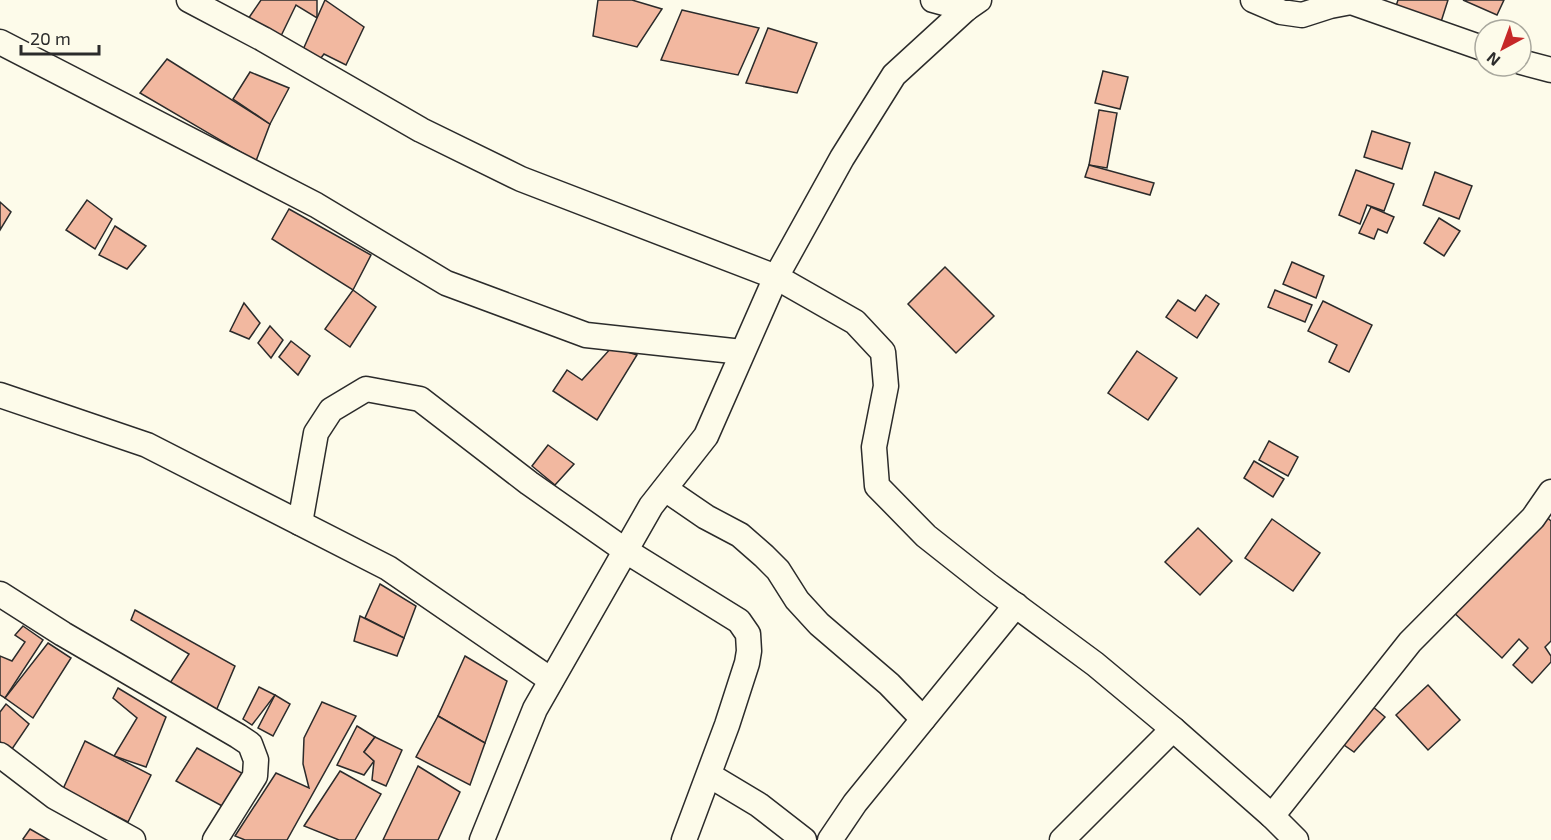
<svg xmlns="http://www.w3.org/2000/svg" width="1551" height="840" font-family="'Exo 2',sans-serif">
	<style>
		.building { fill: #f2b8a0; stroke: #2b2b2b; stroke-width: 1.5 }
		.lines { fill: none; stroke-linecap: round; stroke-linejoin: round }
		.street-casing { stroke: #2b2b2b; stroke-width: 27 }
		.street { stroke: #fdfbea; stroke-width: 24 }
	</style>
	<rect width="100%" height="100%" fill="#fdfbea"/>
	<g class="building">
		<polygon points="261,0 317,0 317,18 296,5 280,38 248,19"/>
		<polygon points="325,0 364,27 346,65 324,54 317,63 302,52"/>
		<polygon points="598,0 632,0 662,9 637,47 593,36"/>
		<polygon points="1398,0 1448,0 1440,25 1395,9"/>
		<polygon points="1463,0 1504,0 1497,15"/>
		<polygon points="682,10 759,28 738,75 661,60"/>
		<polygon points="768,28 817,43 797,93 746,83"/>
		<polygon points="167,59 270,124 256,161 140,93"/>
		<polygon points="1103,71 1128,77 1120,109 1095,103"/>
		<polygon points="250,72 289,88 270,124 233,99"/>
		<polygon points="1099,110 1117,113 1107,168 1089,165"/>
		<polygon points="1372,131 1410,143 1402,169 1364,157"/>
		<polygon points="1089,165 1154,183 1150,195 1085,177"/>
		<polygon points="1356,170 1394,184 1384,211 1367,205 1360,224 1339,215"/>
		<polygon points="1435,172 1472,186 1459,219 1423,205"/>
		<polygon points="87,200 112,219 95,249 66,230"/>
		<polygon points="0,202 11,212 0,230"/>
		<polygon points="1371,207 1394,217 1387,233 1378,229 1374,239 1359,233"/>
		<polygon points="289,209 371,255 353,290 272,239"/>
		<polygon points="1439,218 1460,231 1444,256 1424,243"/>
		<polygon points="115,226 146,246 127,269 99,255"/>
		<polygon points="1292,262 1324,276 1316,298 1283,284"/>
		<polygon points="945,267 994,316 956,353 908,304"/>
		<polygon points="353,290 376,307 350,347 325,329"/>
		<polygon points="1275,290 1312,305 1305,322 1268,307"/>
		<polygon points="1206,295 1219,304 1197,338 1166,317 1178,300 1195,311"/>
		<polygon points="1323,301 1372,325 1349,372 1329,362 1337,345 1308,331"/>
		<polygon points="244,303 260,323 249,339 230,331"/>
		<polygon points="270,326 283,340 271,358 258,343"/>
		<polygon points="291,341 310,356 298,375 279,357"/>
		<polygon points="612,347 637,355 597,420 553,391 567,370 582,380"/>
		<polygon points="1137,351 1177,378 1148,420 1108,393"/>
		<polygon points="1269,441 1298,457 1288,476 1259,460"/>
		<polygon points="548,445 574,464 555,485 532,466"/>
		<polygon points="1254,461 1284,479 1273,497 1244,478"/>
		<polygon points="1540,511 1551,521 1551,641 1545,647 1551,656 1551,662 1532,683 1513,665 1528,648 1519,639 1502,658 1449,608"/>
		<polygon points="1272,519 1320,553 1293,591 1245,558"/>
		<polygon points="1198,528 1232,561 1200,595 1165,562"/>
		<polygon points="380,584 416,606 404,638 365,618"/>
		<polygon points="135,610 235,666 216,711 170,683 189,654 131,620"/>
		<polygon points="360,616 404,638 397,656 354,641"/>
		<polygon points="23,626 43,640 5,698 0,695 0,656 12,661 25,642 15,635"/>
		<polygon points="48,643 71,658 33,718 5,698"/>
		<polygon points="465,656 507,681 485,743 438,716"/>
		<polygon points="1428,685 1460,720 1428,750 1396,715"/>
		<polygon points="259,687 275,695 252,725 243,719"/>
		<polygon points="118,688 166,717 146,767 114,756 137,718 113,698"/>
		<polygon points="275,695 290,704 273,736 258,728"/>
		<polygon points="322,702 356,716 287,840 245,840 235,836 276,773 309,788 303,764 304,738"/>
		<polygon points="6,704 29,724 12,749 0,742 0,712"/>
		<polygon points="1372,706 1385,717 1354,752 1334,738"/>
		<polygon points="438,716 485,743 470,785 416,757"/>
		<polygon points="357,726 375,737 364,752 374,761 364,775 337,765"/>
		<polygon points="375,737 402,750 386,786 372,780 374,761 364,752"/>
		<polygon points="85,741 151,775 128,822 63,789"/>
		<polygon points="197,748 247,776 224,807 176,781"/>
		<polygon points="418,766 460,792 438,840 383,840"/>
		<polygon points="340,771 381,794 355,840 339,840 304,826"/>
		<polygon points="30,829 49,840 24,840 23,839"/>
	</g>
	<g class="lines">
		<defs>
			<g id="street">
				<polyline points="189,0 263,39 421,130 521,179 776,277 855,322 883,352 886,386 874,447 877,486 926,536 988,585 1095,664 1173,729 1272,816 1296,840"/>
				<polyline points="933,0 966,9"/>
				<polyline points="1253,0 1281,12 1302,15 1330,6 1351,2 1485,49"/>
				<polyline points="0,42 316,205 446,283 586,335 742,352"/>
				<polyline points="1521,62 1551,70"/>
				<polyline points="0,395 147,445 388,568 551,680"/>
				<polyline points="665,489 706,517 740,535 764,556 778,570 797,600 819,624 889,684 923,719"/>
				<polyline points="300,523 316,433 331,410 366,389 420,399 529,483 626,551 739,621 748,634 749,651 747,663 727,725 684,840"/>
				<polyline points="0,594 63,634 238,736 250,744 256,760 255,776 215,840"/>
				<polyline points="0,755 55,797 133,840"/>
				<polyline points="709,775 759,805 804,840"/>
				<polyline points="1272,816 1410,642 1533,518 1551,492"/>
				<polyline points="482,840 535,709 651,506 706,436 776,277 842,158 894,75 966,9 979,0"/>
				<polyline points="830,840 855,803 1016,605"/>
				<polyline points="1062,840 1173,729"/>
			</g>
		</defs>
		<use href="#street" class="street-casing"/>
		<use href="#street" class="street"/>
	</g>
	<g transform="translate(1503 48) rotate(221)"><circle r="28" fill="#fdfbea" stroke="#a9a89e" stroke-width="1.5"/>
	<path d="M0-4.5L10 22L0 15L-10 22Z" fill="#c62828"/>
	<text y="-9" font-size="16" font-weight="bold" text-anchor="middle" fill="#2b2b2b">N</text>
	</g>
	<path d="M21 45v9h78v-9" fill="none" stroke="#2b2b2b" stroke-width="3"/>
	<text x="30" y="45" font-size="18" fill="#2b2b2b" stroke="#fdfbea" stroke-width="4.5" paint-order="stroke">20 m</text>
</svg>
